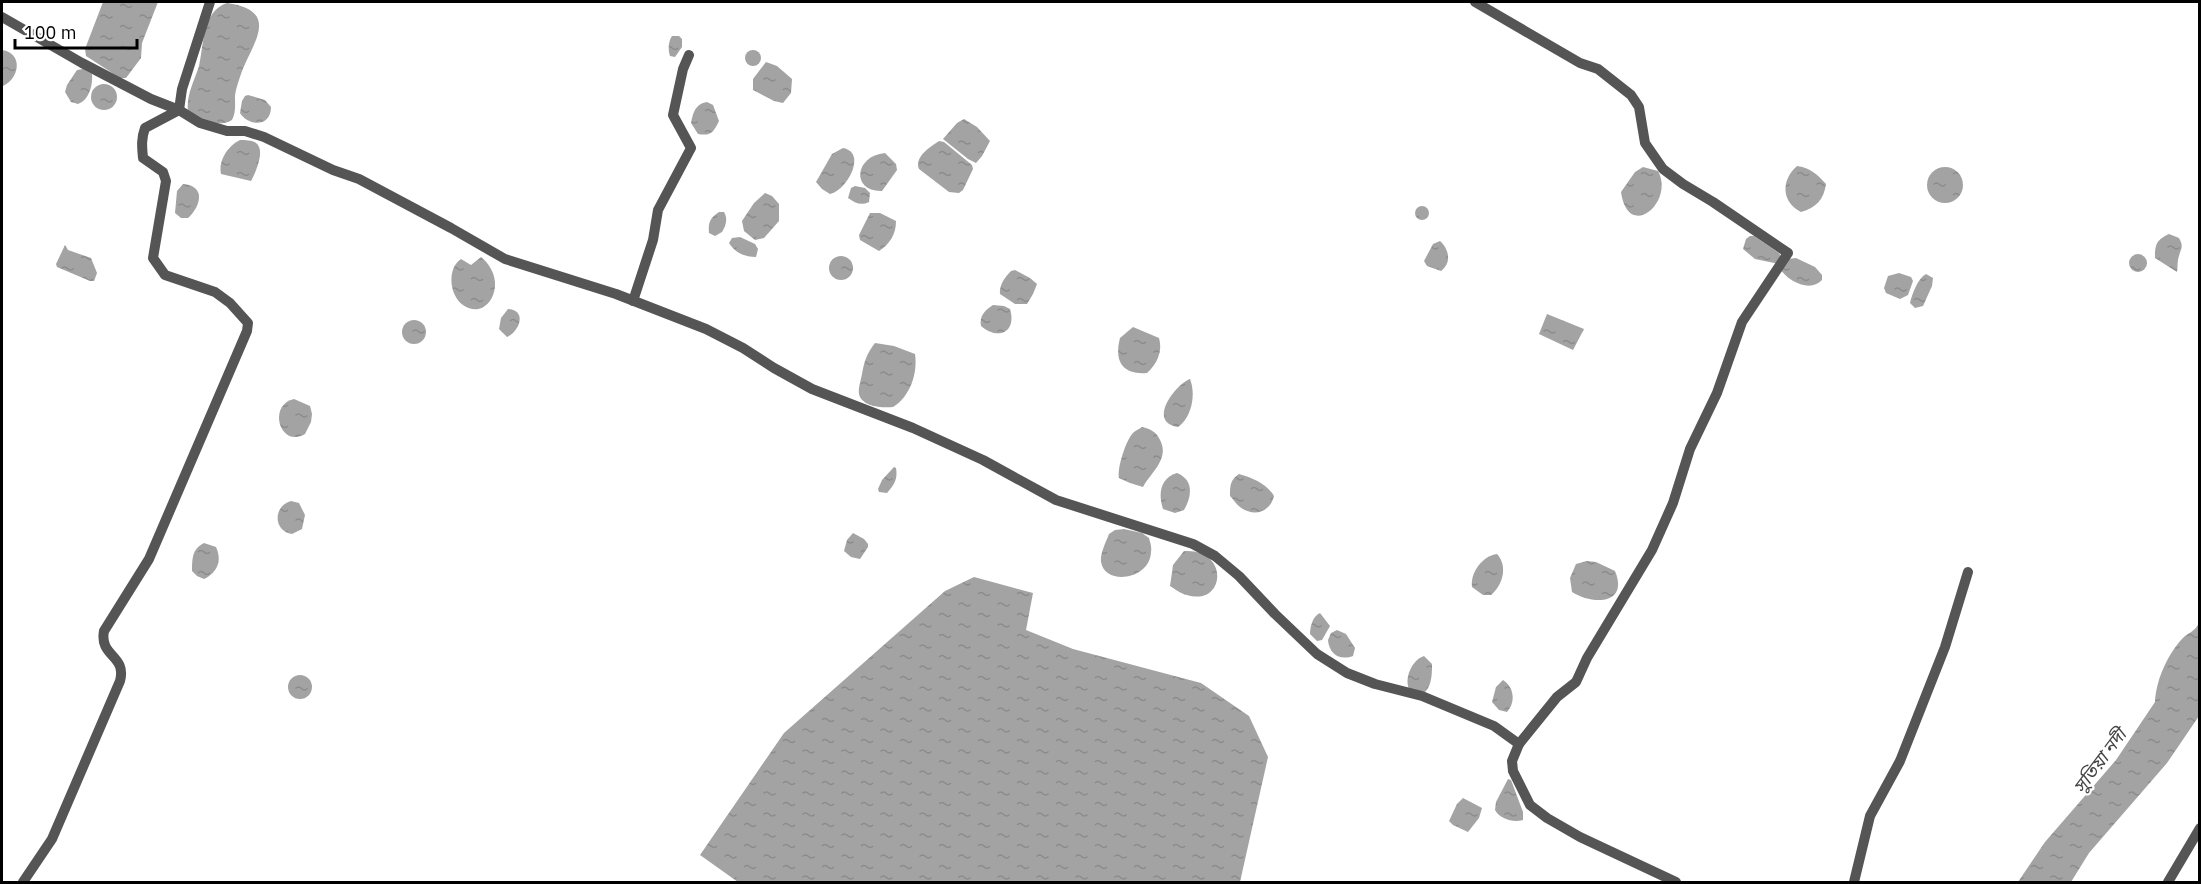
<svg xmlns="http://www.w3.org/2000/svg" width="2201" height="884" font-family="'IBM Plex Sans','Noto Sans Bengali',sans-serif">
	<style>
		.water { fill: url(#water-ripples) }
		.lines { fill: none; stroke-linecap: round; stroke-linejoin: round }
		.minor { stroke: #555; stroke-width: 10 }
		.labels { text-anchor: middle; stroke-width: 4.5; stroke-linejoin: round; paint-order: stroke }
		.water-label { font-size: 18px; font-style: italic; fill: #444; stroke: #fff }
	</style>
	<defs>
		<pattern id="water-ripples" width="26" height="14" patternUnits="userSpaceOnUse" patternTransform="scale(1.5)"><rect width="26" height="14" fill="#a3a3a3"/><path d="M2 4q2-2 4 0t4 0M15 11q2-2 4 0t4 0" fill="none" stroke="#8b8b8b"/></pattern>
	</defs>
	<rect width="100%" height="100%" fill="#fff"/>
	<g class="water">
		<polygon points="103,2 158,2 142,43 141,58 126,78 120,78 86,56 85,49"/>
		<path d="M 227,3 C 282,11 252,43 241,74 C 239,80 235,91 235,97 C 235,106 236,112 232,120 C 216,129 202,119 188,112 C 186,95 194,82 199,66 C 204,45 202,11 227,3 Z"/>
		<path d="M 672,36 L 679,36 L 682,39 L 682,47 L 675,57 L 670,56 C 668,50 668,42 672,36 Z"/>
		<circle cx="753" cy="58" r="8"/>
		<path d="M 2,50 C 23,53 20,78 3,86 L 2,86 Z"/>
		<polygon points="766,62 777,66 792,79 791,93 783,103 774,101 753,90 753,79"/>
		<path d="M 83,69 L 92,74 C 93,85 89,100 78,104 L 71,102 L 65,92 L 67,85 L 77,70 Z"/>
		<circle cx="104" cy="97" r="13"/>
		<path d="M 248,95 L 265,100 L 271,107 C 271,127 249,127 240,113 L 242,101 L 245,96 Z"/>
		<path d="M 707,102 L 713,105 L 719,121 C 713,133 711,136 698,134 L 691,123 C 693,113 695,104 707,102 Z"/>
		<polygon points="964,119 977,127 990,141 982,156 976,163 968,159 943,139 957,123"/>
		<path d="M 240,140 C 245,140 252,140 256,143 C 266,150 255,174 251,181 L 221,174 C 218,160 229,145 240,140 Z"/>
		<path d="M 939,141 L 944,142 L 972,165 L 973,169 L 963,190 L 959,193 L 949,192 L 919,169 C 914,157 930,147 939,141 Z"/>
		<path d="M 843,148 C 868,153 846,191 830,194 L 822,189 L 816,182 L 832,154 Z"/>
		<path d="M 885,153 L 896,164 L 897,170 L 882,191 C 851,192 854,156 885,153 Z"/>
		<path d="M 1797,166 C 1809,167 1818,175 1826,184 C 1824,199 1816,208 1801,212 C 1781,202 1781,180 1797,166 Z"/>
		<circle cx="1945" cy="185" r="18"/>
		<path d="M 1643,167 L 1658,171 C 1675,202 1628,242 1621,192 L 1635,172 Z"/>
		<path d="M 183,184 C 206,186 201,206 188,218 L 181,218 L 175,213 L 177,191 Z"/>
		<path d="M 855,186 L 865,188 L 870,193 L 869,202 C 861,206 855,203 848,198 L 851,188 Z"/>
		<polygon points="765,193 772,196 779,204 779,221 764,238 755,240 744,231 742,221 754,203"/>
		<circle cx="1422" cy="213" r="7"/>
		<path d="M 719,212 L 724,212 C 728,219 726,225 722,232 L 715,236 L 709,233 C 708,222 710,218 719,212 Z"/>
		<path d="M 870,213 L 880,213 L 896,221 C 896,234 890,244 879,251 L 860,240 L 859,235 Z"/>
		<path d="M 2169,234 L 2179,238 C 2184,247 2181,248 2179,256 C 2177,261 2178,267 2177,272 L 2155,258 C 2155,245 2156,240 2169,234 Z"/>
		<polygon points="1750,236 1754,236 1779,253 1781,257 1779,264 1755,259 1743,249 1746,239"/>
		<path d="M 740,237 L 755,244 L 758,249 L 756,257 C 745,257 735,253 729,243 L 732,238 Z"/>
		<path d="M 1440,241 C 1449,249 1452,263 1441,271 L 1427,266 L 1424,261 L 1433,244 Z"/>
		<polygon points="65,245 68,250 91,258 97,273 94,281 90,281 57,267 56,264"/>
		<circle cx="2138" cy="263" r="9"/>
		<circle cx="841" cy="268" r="12"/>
		<path d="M 481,257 C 489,263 496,275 495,286 C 494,302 480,317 463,305 C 449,295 447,268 461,259 L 471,265 Z"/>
		<path d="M 1796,258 L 1815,267 L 1822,275 L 1822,280 C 1810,293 1788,281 1780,269 L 1788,259 Z"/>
		<path d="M 1015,270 L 1030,278 L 1037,284 L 1033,294 L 1027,304 L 1015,304 L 1000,294 C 999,285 1005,277 1011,271 Z"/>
		<polygon points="1899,273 1911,277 1913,281 1908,295 1900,299 1886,293 1884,288 1888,276"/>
		<path d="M 1926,274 L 1933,278 L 1932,286 L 1923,306 L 1915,308 L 1910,303 C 1912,294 1918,278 1926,274 Z"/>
		<path d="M 993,305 L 1004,306 L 1010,309 C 1017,332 998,341 981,326 C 979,316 985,310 993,305 Z"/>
		<path d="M 508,309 C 527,310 520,331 507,337 L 499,329 L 501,318 Z"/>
		<polygon points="1547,314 1584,329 1573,350 1539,334"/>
		<circle cx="414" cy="332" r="12"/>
		<path d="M 1133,327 L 1159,338 C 1163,351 1157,364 1147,373 C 1122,375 1114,361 1120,338 Z"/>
		<path d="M 875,343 L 894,346 L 915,354 C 918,373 910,397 893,407 C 882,408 862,407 859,394 C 858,388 861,380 862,374 C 864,362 867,353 875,343 Z"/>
		<path d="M 1190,379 C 1196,394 1192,417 1178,427 C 1146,422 1176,384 1190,379 Z"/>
		<path d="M 294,399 L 310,406 L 312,414 L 311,422 L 305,434 C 280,449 267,405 294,399 Z"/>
		<path d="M 1142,427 C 1150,429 1155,431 1159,438 C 1171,458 1152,471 1143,487 L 1130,483 L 1119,478 C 1117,468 1126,439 1134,432 C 1136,430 1140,429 1142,427 Z"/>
		<path d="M 894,467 L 896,468 C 898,479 894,485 887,493 L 879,492 L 878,489 L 882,480 Z"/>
		<path d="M 1177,473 C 1194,480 1192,496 1184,510 L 1175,513 L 1163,509 C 1158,494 1160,478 1177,473 Z"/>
		<path d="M 1239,474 C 1253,478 1267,484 1274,496 C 1270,513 1253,517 1240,507 C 1236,504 1233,499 1230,496 C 1230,486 1230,480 1239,474 Z"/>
		<path d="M 291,501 L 299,503 L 305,515 L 302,529 L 292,534 C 273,531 273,506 291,501 Z"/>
		<path d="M 1124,529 L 1142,533 L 1149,538 C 1150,542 1152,547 1151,552 C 1150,580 1105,586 1101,562 C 1100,553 1106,542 1109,534 L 1115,530 Z"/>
		<polygon points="853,533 864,539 868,544 868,547 860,559 851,557 844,551 847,540"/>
		<path d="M 204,543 L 216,547 C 222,560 218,572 204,579 L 197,576 L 192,571 C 192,559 192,549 204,543 Z"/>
		<path d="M 1184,551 C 1230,548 1226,607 1187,595 C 1181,594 1175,589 1170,586 L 1173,565 Z"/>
		<path d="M 1497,554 C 1508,566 1503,585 1491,595 L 1483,595 L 1472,587 C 1470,573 1482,556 1497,554 Z"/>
		<path d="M 1587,561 L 1596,562 L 1615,571 C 1629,605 1592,605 1572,592 L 1570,578 L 1576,564 Z"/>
		<polygon points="974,577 1033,593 1026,630 1073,649 1201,683 1249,716 1268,757 1240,882 738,882 700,855 784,733 945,591"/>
		<path d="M 1320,613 L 1330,626 L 1322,640 L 1317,641 L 1310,634 C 1310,626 1313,616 1320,613 Z"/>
		<path d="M 2199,623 L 2199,716 L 2167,763 L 2089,853 L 2071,882 L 2018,882 L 2045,842 L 2116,760 L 2155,702 C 2156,681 2167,655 2182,639 C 2188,632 2194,633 2199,623 Z"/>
		<path d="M 1337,630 L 1346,634 L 1355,648 L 1353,656 C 1340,661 1329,654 1328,640 L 1331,633 Z"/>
		<path d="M 1424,656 L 1432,664 C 1432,673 1432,685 1425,692 L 1409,689 C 1404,678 1412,660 1424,656 Z"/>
		<circle cx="300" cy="687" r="12"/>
		<path d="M 1503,680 C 1514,687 1516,702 1507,712 L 1499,710 L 1492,702 L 1496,687 Z"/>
		<path d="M 1508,779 L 1511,780 L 1523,812 L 1523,820 C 1513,823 1500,819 1495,810 L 1496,802 Z"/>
		<polygon points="1463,798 1482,808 1479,818 1468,832 1453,825 1449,821 1457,804"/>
	</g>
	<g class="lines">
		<g class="minor">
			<polyline points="1475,2 1580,63 1598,69 1631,95 1639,107 1645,143 1663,169 1683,184 1713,202 1788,253 1742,322 1717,393 1690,449 1673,503 1652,550 1587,658 1576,682 1557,697 1519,744"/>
			<polyline points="2,17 82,63 151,99 179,110 200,123 227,131 245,131 264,137 333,170 359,179 451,228 505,259 616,294 706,329 743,348 774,368 812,389 913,428 983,460 1056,500 1193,544 1215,556 1239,576 1275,614 1317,654 1347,673 1375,684 1422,696 1494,726 1519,744 1512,761 1513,771 1530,805 1547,818 1580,837 1676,882"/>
			<polyline points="633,301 653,240 658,210 691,148 673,115 683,69 689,55"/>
			<path d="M 23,882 L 52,839 L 120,681 C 127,655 99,657 104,631 L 149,559 L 247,331 L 248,323 L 230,303 L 215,292 L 165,275 L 153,258 L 166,181 L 163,172 L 143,158 C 142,147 141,139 145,128 L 179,110 L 182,89 L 210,2"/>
			<polyline points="1854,882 1870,816 1900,761 1945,647 1968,572"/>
			<polyline points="2168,882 2200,828"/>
		</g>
	</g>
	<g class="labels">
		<g class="water-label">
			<text transform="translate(2100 761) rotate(-53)" y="6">সুতিয়া নদী</text>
		</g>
	</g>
	<rect width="2201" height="884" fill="none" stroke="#000000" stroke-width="6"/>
	<path d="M15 39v9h122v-9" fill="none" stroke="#000000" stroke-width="3"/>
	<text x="24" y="39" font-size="18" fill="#000000" stroke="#ffffff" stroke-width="4.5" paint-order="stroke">100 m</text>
</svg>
